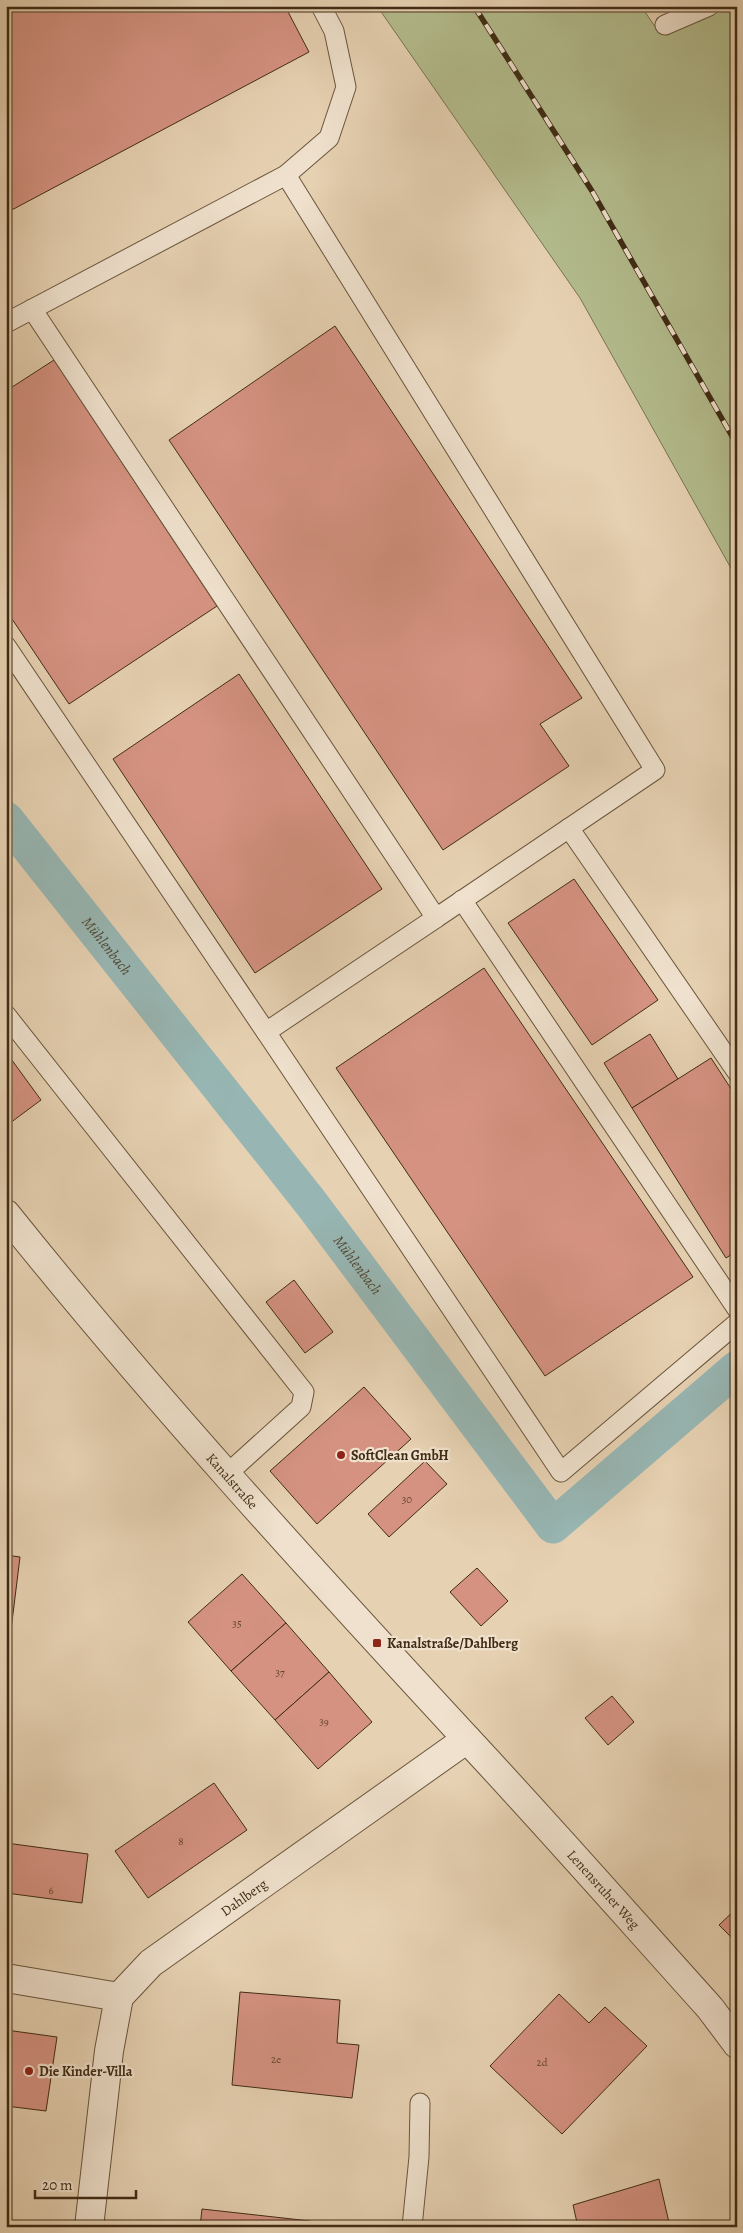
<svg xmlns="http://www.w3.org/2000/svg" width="743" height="2233" font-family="Alegreya,serif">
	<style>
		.green { fill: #b3bc8d; stroke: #7a7451 }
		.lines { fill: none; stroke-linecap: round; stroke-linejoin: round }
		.canal { stroke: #97b6b3; stroke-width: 35 }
		.building { fill: #d59281; stroke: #402c15 }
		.service-casing { stroke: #6a553c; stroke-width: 21 }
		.minor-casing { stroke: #6a553c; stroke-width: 30 }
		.tertiary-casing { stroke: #6a553c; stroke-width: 30 }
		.service { stroke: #efe1cd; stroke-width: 19 }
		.minor { stroke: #efe1cd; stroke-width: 28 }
		.tertiary { stroke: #efe1cd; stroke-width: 28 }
		.rail-casing { stroke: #402c15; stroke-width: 5.5 }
		.rail { stroke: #efe1cd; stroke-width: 4; stroke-dasharray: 11; stroke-linecap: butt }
		.poi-dot { fill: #8f2418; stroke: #efe1cd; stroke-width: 2 }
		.labels { text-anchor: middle; stroke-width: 4.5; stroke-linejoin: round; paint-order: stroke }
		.number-label { font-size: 11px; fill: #654630 }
		.poi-label { font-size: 14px; font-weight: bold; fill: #402c15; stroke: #efe1cd; text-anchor: start }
		.street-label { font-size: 14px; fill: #402c15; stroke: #efe1cd }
		.water-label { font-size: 15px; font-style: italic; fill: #514835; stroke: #efe1cd }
	</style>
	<rect width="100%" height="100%" fill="#e6d1b2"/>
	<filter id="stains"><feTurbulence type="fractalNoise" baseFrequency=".004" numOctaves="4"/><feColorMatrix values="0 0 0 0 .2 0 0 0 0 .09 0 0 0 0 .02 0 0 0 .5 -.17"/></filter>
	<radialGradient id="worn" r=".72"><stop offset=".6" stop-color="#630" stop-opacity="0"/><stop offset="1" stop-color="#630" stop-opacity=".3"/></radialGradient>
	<polygon class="green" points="377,6 641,6 656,28 709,6 737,6 737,579 580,298"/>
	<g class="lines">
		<path class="canal" id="s1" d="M 6,819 L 311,1203 L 553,1526 L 737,1368"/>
	</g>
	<g class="building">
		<polygon points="6,6 285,6 309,52 6,213"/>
		<polygon points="335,326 582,698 540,724 569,766 443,850 169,440"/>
		<polygon points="54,360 217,606 69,704 6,610 6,391"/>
		<polygon points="239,674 382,889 255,973 113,759"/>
		<polygon points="574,879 658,1000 592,1045 508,923"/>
		<polygon points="484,968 693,1277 545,1376 336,1068"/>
		<polygon points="650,1034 678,1079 632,1108 604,1063"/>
		<polygon points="6,1052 41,1100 6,1126"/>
		<polygon points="711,1058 737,1098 737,1251 726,1258 632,1108"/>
		<polygon points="294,1280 333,1332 305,1353 266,1302"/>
		<polygon points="364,1387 411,1439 317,1524 270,1471"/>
		<polygon points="425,1461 447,1484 389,1537 368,1514"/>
		<polygon points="6,1555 20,1557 10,1638 6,1637"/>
		<polygon points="477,1568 508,1601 481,1626 450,1592"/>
		<polygon points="242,1574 286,1623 231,1671 188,1622"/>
		<polygon points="286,1623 329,1672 275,1720 231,1671"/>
		<polygon points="329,1672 372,1722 318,1769 275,1720"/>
		<polygon points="612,1696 634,1722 608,1745 585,1718"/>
		<polygon points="214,1783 247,1830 148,1898 115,1851"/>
		<polygon points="6,1843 88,1854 82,1903 6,1893"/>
		<polygon points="737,1908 737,1943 719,1925"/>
		<polygon points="240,1992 340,2000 337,2043 359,2045 352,2098 232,2085"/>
		<polygon points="559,1994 589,2023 605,2007 647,2046 562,2134 490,2066"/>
		<polygon points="6,2030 57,2037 46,2111 6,2106"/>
		<polygon points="659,2179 670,2227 578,2227 573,2205"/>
		<polygon points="202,2209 310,2221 310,2227 200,2227"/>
	</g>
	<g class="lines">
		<defs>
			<g id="service">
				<polyline points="665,25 709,6"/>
				<polyline points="32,309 436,918 655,770 286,175"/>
				<polyline points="6,323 286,175 329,138 346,87 334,31 321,6"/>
				<polyline points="6,646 266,1032"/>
				<polyline points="569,828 737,1072"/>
				<polyline points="462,900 737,1309"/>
				<polyline points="436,918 266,1032 561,1472 737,1323"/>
				<polyline points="6,1015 304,1392 301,1407 227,1474"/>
				<polyline points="412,2227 419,2157 420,2103"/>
			</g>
			<g id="minor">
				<path id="s2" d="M 6,1978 L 119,1997 L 151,1963 L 467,1739"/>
				<polyline points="89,2227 109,2051 119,1997"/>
			</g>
			<g id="tertiary">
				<path id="s3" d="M 6,1214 C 152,1396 309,1568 467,1739 C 549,1827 629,1918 710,2008 L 737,2044"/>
			</g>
		</defs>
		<use href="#service" class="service-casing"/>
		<use href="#minor" class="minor-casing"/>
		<use href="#tertiary" class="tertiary-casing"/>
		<use href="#service" class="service"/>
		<use href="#minor" class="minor"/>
		<use href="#tertiary" class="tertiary"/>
		<defs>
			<polyline id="rail" points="474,6 592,191 737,445"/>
		</defs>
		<use href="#rail" class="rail-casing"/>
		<use href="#rail" class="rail"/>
	</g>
	<g class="poi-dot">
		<circle cx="341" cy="1455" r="5"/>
		<rect x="372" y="1638" width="10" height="10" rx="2.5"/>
		<circle cx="29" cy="2071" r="5"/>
	</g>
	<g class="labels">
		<g class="number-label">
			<text x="407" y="1503">30</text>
			<text x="237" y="1627">35</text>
			<text x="280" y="1676">37</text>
			<text x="324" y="1725">39</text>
			<text x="181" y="1845">8</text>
			<text x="51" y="1894">6</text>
			<text x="276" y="2063">2e</text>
			<text x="542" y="2066">2d</text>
		</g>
		<g class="poi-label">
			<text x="351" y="1460">SoftClean GmbH</text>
			<text x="387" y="1648">Kanalstraße/Dahlberg</text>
			<text x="39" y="2076">Die Kinder-Villa</text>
		</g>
		<g class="street-label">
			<text dy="5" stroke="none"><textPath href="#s3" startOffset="350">Kanalstraße</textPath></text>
			<text dy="5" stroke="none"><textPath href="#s3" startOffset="902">Lenensruher Weg</textPath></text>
			<text dy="5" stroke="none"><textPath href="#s2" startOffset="275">Dahlberg</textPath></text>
		</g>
		<g class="water-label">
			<text dy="5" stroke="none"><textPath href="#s1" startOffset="162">Mühlenbach</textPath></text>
			<text dy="5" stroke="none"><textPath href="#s1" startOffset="568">Mühlenbach</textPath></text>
		</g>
	</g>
	<rect width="743" height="2233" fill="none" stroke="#e6d1b2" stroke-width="25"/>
	<rect x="8" y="8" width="728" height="2218" fill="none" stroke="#402c15" stroke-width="2.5"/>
	<rect x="12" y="12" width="718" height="2208" fill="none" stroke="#402c15"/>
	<path d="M35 2190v8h101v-8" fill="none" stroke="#402c15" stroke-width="2.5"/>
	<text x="42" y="2190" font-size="15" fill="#402c15" stroke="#efe1cd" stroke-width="4" paint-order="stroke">20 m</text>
	<rect width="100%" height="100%" filter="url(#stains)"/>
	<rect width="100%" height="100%" fill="url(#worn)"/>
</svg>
